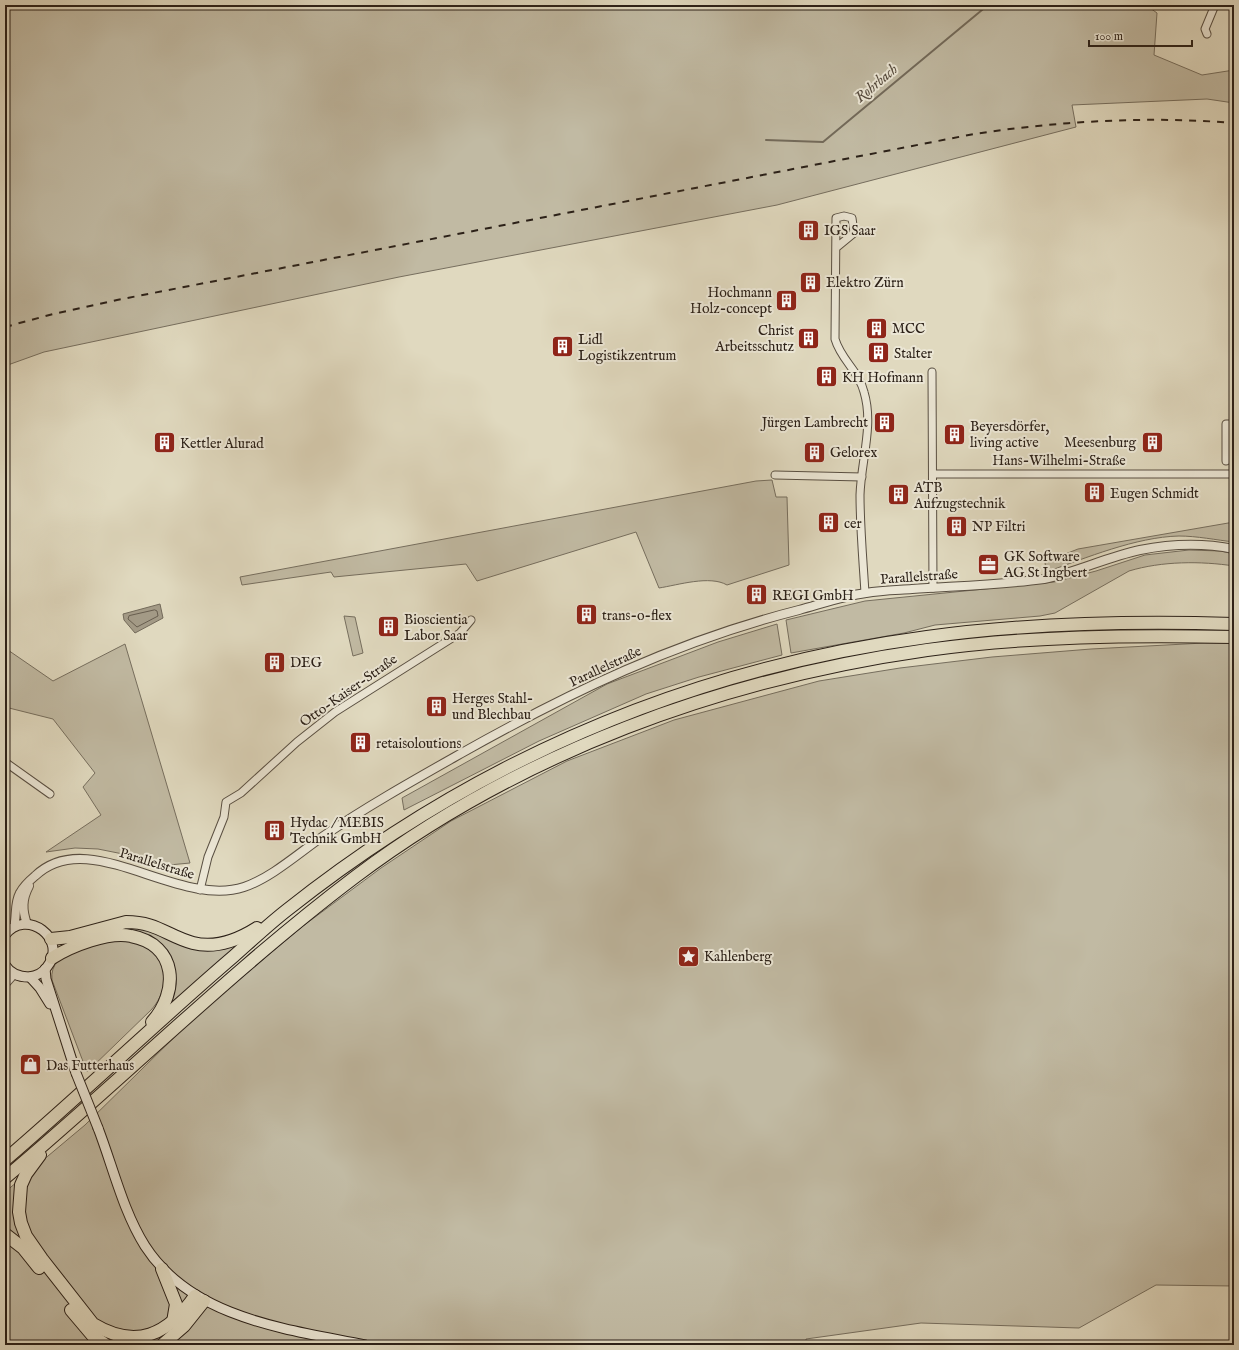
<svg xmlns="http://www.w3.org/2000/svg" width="1239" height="1350" font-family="'IM FELL English',serif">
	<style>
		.green { fill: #c1baa3; stroke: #766e5e }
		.water { fill: #a39a86; stroke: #736a5a }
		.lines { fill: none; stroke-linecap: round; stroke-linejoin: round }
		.shore { stroke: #685e4f; stroke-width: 1 }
		.stream { stroke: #736a5a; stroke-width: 2 }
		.minor-casing { stroke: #594f42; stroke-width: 9 }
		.tertiary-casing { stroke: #594f42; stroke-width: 10 }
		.secondary-casing { stroke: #2c2118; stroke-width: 11 }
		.motorway-casing { stroke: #2c2118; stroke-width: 14 }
		.minor { stroke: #ebe6d5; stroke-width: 7 }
		.tertiary { stroke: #ebe6d5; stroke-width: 8 }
		.secondary { stroke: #ebe6d5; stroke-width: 9 }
		.motorway { stroke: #e0d9bf; stroke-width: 12 }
		.rail { stroke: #2c2118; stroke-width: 2; stroke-dasharray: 7 7; stroke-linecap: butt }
		.secondary-bridge-casing { stroke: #2c2118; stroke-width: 11; stroke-linecap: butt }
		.secondary-bridge { stroke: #ebe6d5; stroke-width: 9 }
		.labels { text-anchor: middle; stroke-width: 4; stroke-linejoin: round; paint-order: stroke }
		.poi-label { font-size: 14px; fill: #2c2118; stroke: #ebe6d5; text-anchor: start }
		.street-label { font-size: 14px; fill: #2c2118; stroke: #ebe6d5 }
		.water-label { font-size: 15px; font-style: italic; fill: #564b3e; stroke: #ebe6d5 }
	</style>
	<rect width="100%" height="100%" fill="#e0d9bf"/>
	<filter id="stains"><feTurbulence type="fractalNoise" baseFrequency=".005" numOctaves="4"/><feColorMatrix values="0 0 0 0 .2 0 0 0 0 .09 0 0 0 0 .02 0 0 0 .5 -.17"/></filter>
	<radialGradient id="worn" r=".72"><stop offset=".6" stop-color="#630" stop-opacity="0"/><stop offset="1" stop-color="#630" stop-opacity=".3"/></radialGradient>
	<g class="green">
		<polygon points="5,5 1146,5 1157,13 1154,55 1202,75 1234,70 1234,103 1207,99 1072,105 1076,127 777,205 399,277 44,352 5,366"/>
		<path d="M 772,480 L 776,497 L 787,497 L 789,565 L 727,585 C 710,575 678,585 659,588 L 636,532 L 477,581 L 466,564 L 334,577 L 331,572 L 242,585 L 240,577 L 756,481 Z"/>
		<path d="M 1234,522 L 1234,542 C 1216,540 1197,536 1179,536 C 1136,537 1086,558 1046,572 L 1045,562 L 1078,549 Z"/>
		<path d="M 1189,550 L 1221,551 L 1234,554 L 1234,566 C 1201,561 1162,561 1129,571 L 1055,613 L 1040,616 L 935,625 L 904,633 L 791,653 L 786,620 L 865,601 L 1054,582 L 1096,571 L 1145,555 Z"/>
		<polygon points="344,616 355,617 363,653 353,656"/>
		<polygon points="777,624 782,655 699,677 646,694 539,741 404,810 402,798 607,684 718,642"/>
		<polygon points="1204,643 1234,643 1234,1286 1156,1285 1079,1328 921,1323 806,1339 806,1345 5,1345 5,1192 85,1125 198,1014 303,926 381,868 451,821 567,761 674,720 819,681 900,668 992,657 1091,649"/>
		<polygon points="125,644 190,863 169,865 143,858 98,849 75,848 46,852 101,815 83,787 95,773 53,719 5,707 5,648 53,681"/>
		<polygon points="136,926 232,946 235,949 173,1001 171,997 175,980 149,937 136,931 108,931"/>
		<path d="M 122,939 C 133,942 149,945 156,955 C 169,972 165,995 151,1010 L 87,1072 L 52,980 C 48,948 99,944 122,939 Z"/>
	</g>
	<polygon class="water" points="160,604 163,618 135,633 124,620 123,614"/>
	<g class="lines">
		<polygon class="shore" points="155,610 157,611 158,616 137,627 128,619 129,616"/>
		<polyline class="stream" points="766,140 823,142 988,5"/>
		<defs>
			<g id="minor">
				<polyline points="1207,34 1205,29 1215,5"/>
				<path d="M 837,247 L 854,233 L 852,218 L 844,216 L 836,218 L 835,339 C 841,360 859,371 864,392 C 874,425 861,461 860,495 C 860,527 863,560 865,593"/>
				<polyline points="932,372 933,588"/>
				<polyline points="1226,461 1226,424 1234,424"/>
				<polyline points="933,474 1234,474"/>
				<polyline points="775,475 862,477"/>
				<polyline points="5,762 50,794"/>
				<polyline points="200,890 208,857 224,817 226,802 241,793 297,742 335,712 460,633 471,620"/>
			</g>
			<g id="tertiary">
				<path d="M 27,924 C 22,910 22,899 29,886"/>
				<path d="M 14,927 C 17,916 14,904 20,893 C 23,887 29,881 35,876 C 89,824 177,909 244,887 C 271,878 299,853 322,837 C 366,807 414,780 460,754 C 570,692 677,641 799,610 C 821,604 843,596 866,593 C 881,590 897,590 912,589 C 956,586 1000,585 1044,579 C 1077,572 1107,557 1140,550 C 1170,544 1204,543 1234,549"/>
				<polyline points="5,984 14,974"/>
			</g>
			<g id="secondary">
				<path d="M 5,935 C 26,907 69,939 47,967 C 43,973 36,976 29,977 C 19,977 10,973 5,965"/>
				<polyline points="45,969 46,979 76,1073"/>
				<polyline points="30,977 40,988 50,1004"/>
				<path d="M 98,1128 C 113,1167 123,1211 145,1246 C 192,1319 287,1329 365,1345"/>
			</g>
			<g id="motorway">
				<path d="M 51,939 L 70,937 L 126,922 C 157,922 167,936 193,943 C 216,949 238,940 257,928"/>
				<path d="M 52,958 C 71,946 109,931 131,936 C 178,945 179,992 152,1022"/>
				<path d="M 40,1155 L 26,1174 L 21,1185 L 19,1212 L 21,1223 L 26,1236 L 42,1259 L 93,1324 C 136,1350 168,1335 195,1296"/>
				<path d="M 5,1160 C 83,1093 157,1022 234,956 C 252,940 269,924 287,910 C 476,760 688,669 927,637 C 1028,623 1132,621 1234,624"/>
				<path d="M 5,1178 C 123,1079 232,970 355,877 C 521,752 722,679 927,650 C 1028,636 1132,635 1234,637"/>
				<polyline points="5,1234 23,1248 39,1268"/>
				<polyline points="162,1269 176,1304 173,1322"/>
				<polyline points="71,1310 93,1336 106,1345"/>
				<polyline points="162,1345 184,1326 204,1301"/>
			</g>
		</defs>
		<use href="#minor" class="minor-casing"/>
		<use href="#tertiary" class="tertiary-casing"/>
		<use href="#secondary" class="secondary-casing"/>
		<use href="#motorway" class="motorway-casing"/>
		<use href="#minor" class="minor"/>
		<use href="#tertiary" class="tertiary"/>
		<use href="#secondary" class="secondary"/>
		<use href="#motorway" class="motorway"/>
		<path class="rail" d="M 5,327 L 53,314 L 117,300 L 974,134 C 1060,121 1147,116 1234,123"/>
		<defs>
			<polyline id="secondary-bridge" points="76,1073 98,1128"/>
		</defs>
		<use href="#secondary-bridge" class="secondary-bridge-casing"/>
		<use href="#secondary-bridge" class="secondary-bridge"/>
	</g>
	<defs>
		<symbol id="building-square" viewBox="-11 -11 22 22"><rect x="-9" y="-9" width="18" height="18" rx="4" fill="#8f2418" stroke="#ebe6d5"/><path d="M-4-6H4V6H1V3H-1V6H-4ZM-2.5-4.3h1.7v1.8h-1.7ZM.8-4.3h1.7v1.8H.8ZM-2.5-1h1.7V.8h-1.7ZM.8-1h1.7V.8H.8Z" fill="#fff"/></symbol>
		<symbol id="office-square" viewBox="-11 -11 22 22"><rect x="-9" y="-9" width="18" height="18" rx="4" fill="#8f2418" stroke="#ebe6d5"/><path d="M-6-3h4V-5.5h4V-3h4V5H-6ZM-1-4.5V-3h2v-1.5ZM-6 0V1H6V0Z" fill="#fff"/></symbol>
		<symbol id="sight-square" viewBox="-11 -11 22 22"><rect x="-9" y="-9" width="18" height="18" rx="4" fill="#8f2418" stroke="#ebe6d5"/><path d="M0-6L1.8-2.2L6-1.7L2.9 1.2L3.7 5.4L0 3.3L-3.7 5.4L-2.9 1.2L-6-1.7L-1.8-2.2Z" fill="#fff"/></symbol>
		<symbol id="shop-square" viewBox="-11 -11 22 22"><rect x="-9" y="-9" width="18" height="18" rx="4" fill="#8f2418" stroke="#ebe6d5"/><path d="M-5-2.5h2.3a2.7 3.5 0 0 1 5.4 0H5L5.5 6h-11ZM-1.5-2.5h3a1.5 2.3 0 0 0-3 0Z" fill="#fff"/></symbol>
	</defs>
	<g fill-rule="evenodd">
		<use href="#building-square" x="796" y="218" width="25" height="25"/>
		<use href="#building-square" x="798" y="270" width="25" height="25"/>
		<use href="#building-square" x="774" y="288" width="25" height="25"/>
		<use href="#building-square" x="864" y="316" width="25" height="25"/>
		<use href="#building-square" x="796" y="326" width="25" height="25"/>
		<use href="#building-square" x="550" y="334" width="25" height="25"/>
		<use href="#building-square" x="866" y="340" width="25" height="25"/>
		<use href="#building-square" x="814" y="364" width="25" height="25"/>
		<use href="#building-square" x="872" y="410" width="25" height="25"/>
		<use href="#building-square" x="942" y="422" width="25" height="25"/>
		<use href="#building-square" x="1140" y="430" width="25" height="25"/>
		<use href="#building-square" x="152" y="430" width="25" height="25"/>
		<use href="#building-square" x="802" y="440" width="25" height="25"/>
		<use href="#building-square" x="1082" y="480" width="25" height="25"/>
		<use href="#building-square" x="886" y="482" width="25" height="25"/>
		<use href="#building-square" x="816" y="510" width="25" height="25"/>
		<use href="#building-square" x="944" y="514" width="25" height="25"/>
		<use href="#office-square" x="976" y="552" width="25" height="25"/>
		<use href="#building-square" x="744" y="582" width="25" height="25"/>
		<use href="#building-square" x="574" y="602" width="25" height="25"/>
		<use href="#building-square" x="376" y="614" width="25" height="25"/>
		<use href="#building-square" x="262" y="650" width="25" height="25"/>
		<use href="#building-square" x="424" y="694" width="25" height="25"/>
		<use href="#building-square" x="348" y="730" width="25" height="25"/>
		<use href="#building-square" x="262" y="818" width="25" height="25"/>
		<use href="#sight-square" x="676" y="944" width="25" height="25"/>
		<use href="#shop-square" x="18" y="1052" width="25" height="25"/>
	</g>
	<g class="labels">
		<g class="poi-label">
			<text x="824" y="235">IGS Saar</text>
			<text x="826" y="287">Elektro Zürn</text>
			<text x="772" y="297" text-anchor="end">Hochmann<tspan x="772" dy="16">Holz-concept</tspan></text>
			<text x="892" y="333">MCC</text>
			<text x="794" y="335" text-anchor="end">Christ<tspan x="794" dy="16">Arbeitsschutz</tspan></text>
			<text x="578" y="344">Lidl<tspan x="578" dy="16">Logistikzentrum</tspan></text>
			<text x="894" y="358">Stalter</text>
			<text x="842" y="382">KH Hofmann</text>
			<text x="868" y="427" text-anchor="end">Jürgen Lambrecht</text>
			<text x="970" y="431">Beyersdörfer,<tspan x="970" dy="16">living active</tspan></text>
			<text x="1136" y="447" text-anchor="end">Meesenburg</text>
			<text x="180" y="448">Kettler Alurad</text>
			<text x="830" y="457">Gelorex</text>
			<text x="914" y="492">ATB<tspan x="914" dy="16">Aufzugstechnik</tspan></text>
			<text x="1110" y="498">Eugen Schmidt</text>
			<text x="844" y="528">cer</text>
			<text x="972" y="531">NP Filtri</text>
			<text x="1004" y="561">GK Software<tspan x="1004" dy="16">AG St Ingbert</tspan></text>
			<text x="772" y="600">REGI GmbH</text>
			<text x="602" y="620">trans-o-flex</text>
			<text x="404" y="624">Bioscientia<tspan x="404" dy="16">Labor Saar</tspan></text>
			<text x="290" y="667">DEG</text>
			<text x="452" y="703">Herges Stahl-<tspan x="452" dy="16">und Blechbau</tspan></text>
			<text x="376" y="748">retaisoloutions</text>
			<text x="290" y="827">Hydac / MEBIS<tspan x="290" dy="16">Technik GmbH</tspan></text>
			<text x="704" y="961">Kahlenberg</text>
			<text x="46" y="1070">Das Futterhaus</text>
		</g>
		<g class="street-label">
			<text x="1059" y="465">Hans-Wilhelmi-Straße</text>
			<text transform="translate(919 576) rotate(-4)" y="5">Parallelstraße</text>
			<text transform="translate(605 666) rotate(-25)" y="5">Parallelstraße</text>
			<text transform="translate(348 690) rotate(-35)" y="5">Otto-Kaiser-Straße</text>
			<text transform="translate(157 863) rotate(17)" y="5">Parallelstraße</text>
		</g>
		<g class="water-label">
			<text transform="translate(876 83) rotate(-40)" y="5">Rohrbach</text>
		</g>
	</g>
	<rect width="1239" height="1350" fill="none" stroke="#e0d9bf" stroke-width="20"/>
	<rect x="6" y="6" width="1227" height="1338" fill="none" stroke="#2c2118" stroke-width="2"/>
	<rect x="10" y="10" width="1219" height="1330" fill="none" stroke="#2c2118"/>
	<path d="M1089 40v6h103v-6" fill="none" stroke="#2c2118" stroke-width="2"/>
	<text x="1095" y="40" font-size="12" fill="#2c2118" stroke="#ebe6d5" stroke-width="3" paint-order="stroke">100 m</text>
	<rect width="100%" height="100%" filter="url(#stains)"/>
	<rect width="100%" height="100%" fill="url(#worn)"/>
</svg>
